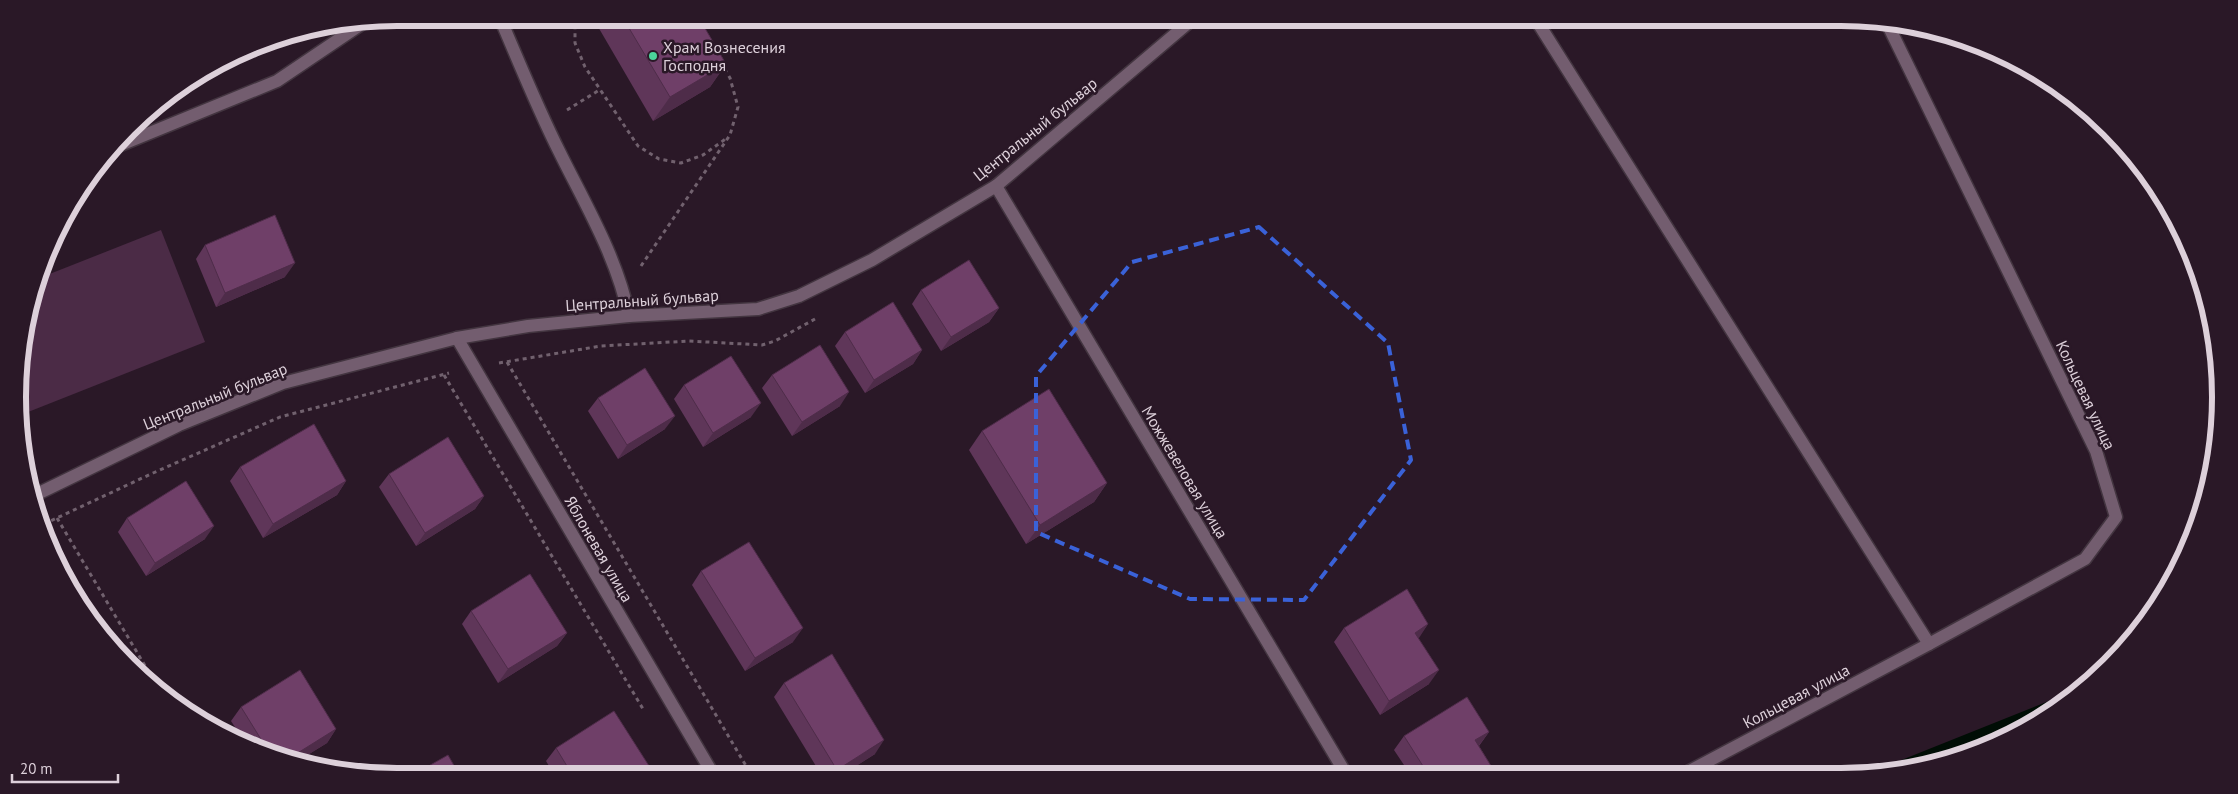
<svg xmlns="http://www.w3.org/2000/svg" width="2238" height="794" font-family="'PT Sans',sans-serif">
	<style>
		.green { fill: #4b2b46 }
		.water { fill: #000d05 }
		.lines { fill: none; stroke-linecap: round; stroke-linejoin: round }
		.minor-casing { stroke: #433540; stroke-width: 15 }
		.path { stroke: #71616e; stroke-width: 3; stroke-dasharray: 4 4; stroke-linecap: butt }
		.minor { stroke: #735d6f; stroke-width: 12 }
		.wall { fill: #5f3659 }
		.shaded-wall { fill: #4e2c49 }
		.building { fill: #6f3f68; stroke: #4e2c49 }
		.marked { fill: none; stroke: #3a62d8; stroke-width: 4; stroke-dasharray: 10 6; stroke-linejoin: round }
		.poi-dot { fill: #4bd49b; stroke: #2a1827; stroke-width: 2 }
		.labels { text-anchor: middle; stroke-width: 5; stroke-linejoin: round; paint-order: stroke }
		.poi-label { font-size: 16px; fill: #ddd0da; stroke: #2a1827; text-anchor: start }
		.street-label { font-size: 16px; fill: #ddd0da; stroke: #2a1827 }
		.rim { fill: none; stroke: #ddd0da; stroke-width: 6 }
	</style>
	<rect width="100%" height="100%" fill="#2a1827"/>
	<polygon class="green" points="161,230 205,342 18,416 21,348 42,277"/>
	<polygon class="water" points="2084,687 2009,737 1891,773 1869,773"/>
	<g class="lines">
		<defs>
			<g id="minor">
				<path d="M 500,18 C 519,62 537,107 559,151 C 585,204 617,257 629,316"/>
				<polyline points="1535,18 1929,644"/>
				<polyline points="113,148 277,81 366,21"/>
				<polyline points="996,186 1346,774"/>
				<polyline points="457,338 714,776"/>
				<polyline points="31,497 179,425 283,383 457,338 528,326 629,316 758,309 799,296 872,260 996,186 1194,18"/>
				<polyline points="1684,774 1929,644 2085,559 2116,517 2096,451 1887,23"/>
			</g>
		</defs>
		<use href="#minor" class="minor-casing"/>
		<g class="path">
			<polyline points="578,18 575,24 575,43 585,67 638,146 659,159 681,163 703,155 727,138"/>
			<polyline points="567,110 601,89"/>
			<polyline points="641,266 730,135 738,107 730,78 722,64"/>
			<polyline points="507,362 752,776"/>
			<polyline points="499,363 601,346 689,341 762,345 775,341 815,319"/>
			<polyline points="444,375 643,709"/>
			<polyline points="57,518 160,691"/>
			<polyline points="44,524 153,473 280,417 449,373"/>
		</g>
		<use href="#minor" class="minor"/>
	</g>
	<g class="wall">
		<polygon points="602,18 699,18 726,64 710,87 653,121 597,25"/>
		<polygon points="205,245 285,277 216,307 196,259"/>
		<polygon points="921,290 999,308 989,322 941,351 912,304"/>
		<polygon points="845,332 922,350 913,364 865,393 835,346"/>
		<polygon points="772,375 840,406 792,436 762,388"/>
		<polygon points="684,385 751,417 703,447 674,399"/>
		<polygon points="598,398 665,429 618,459 588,411"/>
		<polygon points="982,431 1107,483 1094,502 1026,544 969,450"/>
		<polygon points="240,467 346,481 337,495 263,538 230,481"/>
		<polygon points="389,474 484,496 475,509 416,546 379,487"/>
		<polygon points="127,518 205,539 146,576 118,532"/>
		<polygon points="701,571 793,642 745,671 692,585"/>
		<polygon points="471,611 567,633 557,646 498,683 462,624"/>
		<polygon points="1428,624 1418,638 1429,684 1380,715 1334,642 1344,628"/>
		<polygon points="784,683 875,754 840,776 822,776 774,697"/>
		<polygon points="241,707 336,729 327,743 296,762 242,738 231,721"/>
		<polygon points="1489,732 1479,746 1496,774 1410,774 1394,750 1404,736"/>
		<polygon points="556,748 646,776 555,776 546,761"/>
	</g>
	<g class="shaded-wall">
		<polygon points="726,64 710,87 653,121 670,97"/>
		<polygon points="295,263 285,277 216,307 225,293"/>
		<polygon points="999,308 989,322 941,351 951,337"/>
		<polygon points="922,350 913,364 865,393 874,380"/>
		<polygon points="849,392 840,406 792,436 802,422"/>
		<polygon points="761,403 751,417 703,447 713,433"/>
		<polygon points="675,416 665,429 618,459 627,445"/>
		<polygon points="346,481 337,495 263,538 273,524"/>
		<polygon points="1107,483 1094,502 1026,544 1040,525"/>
		<polygon points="484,496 475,509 416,546 425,533"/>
		<polygon points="214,526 205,539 146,576 155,563"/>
		<polygon points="1428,624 1419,638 1405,646 1415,633"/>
		<polygon points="803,628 793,642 745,671 755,658"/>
		<polygon points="567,633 557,646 498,683 508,669"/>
		<polygon points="1439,670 1429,684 1380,715 1389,701"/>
		<polygon points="336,729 327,743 296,762 288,759"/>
		<polygon points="1489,732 1479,745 1466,754 1475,740"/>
		<polygon points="884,740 875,754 840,776 833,776 837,770"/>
		<polygon points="651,769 646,776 641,776"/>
	</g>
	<g class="building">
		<polygon points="623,18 699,18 726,64 670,97"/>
		<polygon points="275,215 295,263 225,293 205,245"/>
		<polygon points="969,260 999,308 951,337 921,290"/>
		<polygon points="893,302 922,350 874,380 845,332"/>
		<polygon points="820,345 849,392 802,422 772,375"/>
		<polygon points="731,356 761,403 713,433 684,385"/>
		<polygon points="645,368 675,416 627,445 598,398"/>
		<polygon points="1049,389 1107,483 1040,525 982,431"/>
		<polygon points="314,424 346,481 273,524 240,467"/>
		<polygon points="448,437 484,496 425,533 389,474"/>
		<polygon points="186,481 214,526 155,563 127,518"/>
		<polygon points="749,542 803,628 755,658 701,571"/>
		<polygon points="530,574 567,633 508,669 471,611"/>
		<polygon points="1407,589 1428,624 1415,633 1439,670 1389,701 1344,628"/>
		<polygon points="832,654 884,740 837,770 784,683"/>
		<polygon points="300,670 336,729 288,759 267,749 241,707"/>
		<polygon points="1467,697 1489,732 1475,740 1496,774 1428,774 1404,736"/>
		<polygon points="614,711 651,769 641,776 573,776 556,748"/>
		<polygon points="448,755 460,776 411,776"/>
	</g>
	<path class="marked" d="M 1259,227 L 1388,343 L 1411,460 L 1304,600 L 1190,599 L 1036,532 L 1036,376 L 1132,262 Z"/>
	<circle class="poi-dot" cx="653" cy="56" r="5"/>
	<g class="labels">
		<g class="poi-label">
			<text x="663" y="53">Храм Вознесения<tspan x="663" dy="18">Господня</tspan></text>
		</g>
		<g class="street-label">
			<text transform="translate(1035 129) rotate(-39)" y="6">Центральный бульвар</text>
			<text transform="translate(642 300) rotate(-4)" y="6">Центральный бульвар</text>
			<text transform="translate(2086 395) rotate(65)" y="6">Кольцевая улица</text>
			<text transform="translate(215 396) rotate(-22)" y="6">Центральный бульвар</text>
			<text transform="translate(1185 472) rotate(59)" y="6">Можжевеловая улица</text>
			<text transform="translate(599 549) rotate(60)" y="6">Яблоневая улица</text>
			<text transform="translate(1796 696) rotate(-28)" y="6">Кольцевая улица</text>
		</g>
	</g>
	<path d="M0 0H2238V794H0ZM397 26H1841A371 371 0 0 1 2212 397V397A371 371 0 0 1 1841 768H397A371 371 0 0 1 26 397V397A371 371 0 0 1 397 26Z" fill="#2a1827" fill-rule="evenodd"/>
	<path class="rim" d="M397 26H1841A371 371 0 0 1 2212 397V397A371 371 0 0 1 1841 768H397A371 371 0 0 1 26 397V397A371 371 0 0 1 397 26Z"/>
	<path d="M12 774v8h106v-8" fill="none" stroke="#ddd0da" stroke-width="2.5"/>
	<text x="20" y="774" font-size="15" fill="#ddd0da" stroke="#2a1827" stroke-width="4" paint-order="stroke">20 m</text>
</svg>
